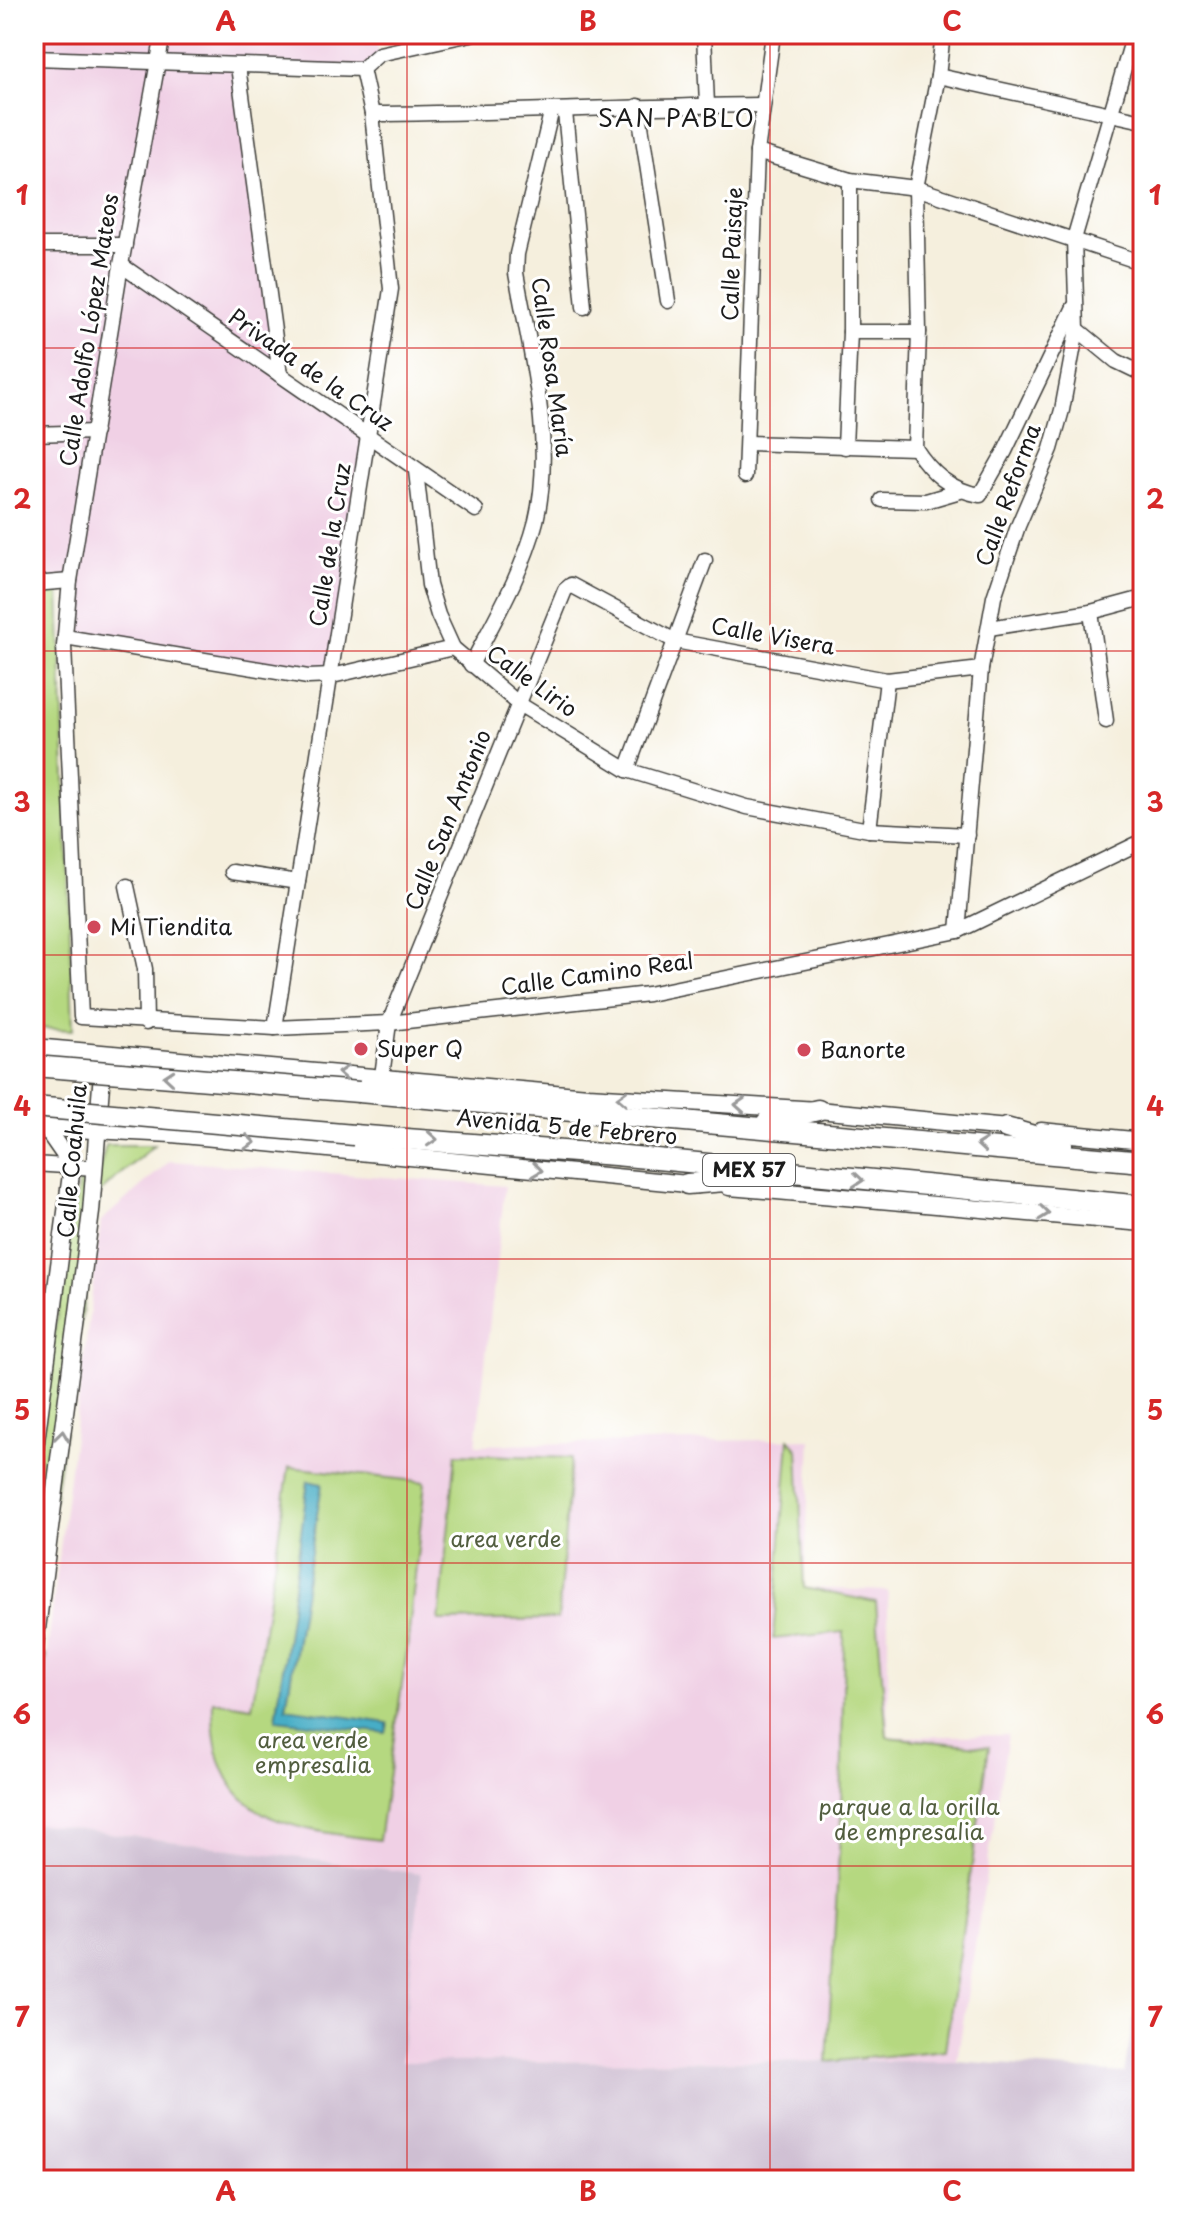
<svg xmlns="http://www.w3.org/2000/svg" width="1177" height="2214" font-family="'Playpen Sans',sans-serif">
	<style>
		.built { fill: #f0d0e5 }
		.industrial { fill: #cebed2 }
		.green { fill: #b5d880; stroke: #687a4e; stroke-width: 2 }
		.water { fill: #47adc6; stroke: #326471; stroke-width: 2 }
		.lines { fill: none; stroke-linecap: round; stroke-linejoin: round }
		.minor-casing { stroke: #3d3c39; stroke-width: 17 }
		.major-casing { stroke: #3d3c39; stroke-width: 19 }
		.highway-casing { stroke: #3d3c39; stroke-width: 23 }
		.minor { stroke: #fff; stroke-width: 14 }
		.major { stroke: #fff; stroke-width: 16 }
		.highway { stroke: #fff; stroke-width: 20 }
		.highway-bridge-casing { stroke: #3d3c39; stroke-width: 23; stroke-linecap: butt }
		.highway-bridge { stroke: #fff; stroke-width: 20 }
		.oneway { stroke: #999 }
		.grid { fill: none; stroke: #d62828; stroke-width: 2; stroke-opacity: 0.55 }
		.poi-dot { fill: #d1495b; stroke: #fff; stroke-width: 3 }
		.labels { text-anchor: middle; stroke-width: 6; stroke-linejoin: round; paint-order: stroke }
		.shield { fill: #fff; stroke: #606060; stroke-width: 2 }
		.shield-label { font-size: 20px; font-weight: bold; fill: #1c1c1c }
		.street-label { font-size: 22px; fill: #1c1c1c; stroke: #fff }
		.poi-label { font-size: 22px; fill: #1c1c1c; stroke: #fff; text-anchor: start }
		.park-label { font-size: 22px; fill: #525e3f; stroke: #fff }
		.neighbourhood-label { font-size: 24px; letter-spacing: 2px; fill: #1c1c1c; stroke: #fff }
		.neatline { fill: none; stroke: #d62828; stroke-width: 3 }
		.grid-label { font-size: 26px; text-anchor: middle; font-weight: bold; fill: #d62828 }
	</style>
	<rect width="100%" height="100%" fill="#fff"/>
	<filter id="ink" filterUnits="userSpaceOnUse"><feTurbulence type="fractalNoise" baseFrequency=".0125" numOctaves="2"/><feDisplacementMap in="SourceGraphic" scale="16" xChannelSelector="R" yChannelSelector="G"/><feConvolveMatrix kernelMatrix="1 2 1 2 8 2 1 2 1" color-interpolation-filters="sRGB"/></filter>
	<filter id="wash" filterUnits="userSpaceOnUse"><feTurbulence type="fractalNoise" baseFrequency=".006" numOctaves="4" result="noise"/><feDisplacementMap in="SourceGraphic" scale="32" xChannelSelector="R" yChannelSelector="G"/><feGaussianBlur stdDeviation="1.8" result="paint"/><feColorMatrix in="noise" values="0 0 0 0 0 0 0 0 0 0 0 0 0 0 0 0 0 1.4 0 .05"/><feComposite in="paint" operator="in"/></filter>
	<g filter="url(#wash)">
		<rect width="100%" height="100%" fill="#f5efdd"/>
		<g class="built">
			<polygon points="34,34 375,34 379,54 362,69 239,66 280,375 368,437 332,676 65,637 70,582 34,584"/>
			<polygon points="170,1161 505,1186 476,1445 811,1439 804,1588 888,1591 888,1737 1008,1735 957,2061 401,2062 420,1874 34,1823 34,1758 101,1221"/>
		</g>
		<polygon class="industrial" points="34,1823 421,1874 401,2062 957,2061 1124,2073 1143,1963 1143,2180 34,2180"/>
		<g class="green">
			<polygon points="34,589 59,589 73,1030 34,1028"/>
			<polygon points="106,1145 154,1145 100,1192 34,1637 34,1459 79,1179 97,1179"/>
			<polygon points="789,1439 798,1449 804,1588 876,1602 887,1737 989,1747 945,2050 827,2062 841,1817 844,1632 773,1639"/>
			<polygon points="456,1454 571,1458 558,1619 439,1621"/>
			<path d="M 289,1467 L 425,1482 L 407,1650 L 379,1840 C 281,1828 210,1819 213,1701 L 252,1707 Z"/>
			<polygon points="34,1651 46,1656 34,1746"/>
		</g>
		<polygon class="water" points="308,1481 322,1484 286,1708 388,1723 386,1733 276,1720"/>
	</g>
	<g filter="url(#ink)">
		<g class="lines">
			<defs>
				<g id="minor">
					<polyline points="163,34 121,265 70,581 64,646 81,1017 275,1028 389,1023 648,994 958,931 1143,841"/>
					<polyline points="704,34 707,105"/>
					<polyline points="34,58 362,69"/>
					<polyline points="238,66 280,375"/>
					<polyline points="362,69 379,54 471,34"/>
					<polyline points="938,76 1143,121"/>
					<polyline points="638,106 668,301"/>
					<polyline points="565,112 584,307"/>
					<path d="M 372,114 C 502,113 631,106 761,105"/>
					<polyline points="757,152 850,180 916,188 1143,263"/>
					<polyline points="34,245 125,245"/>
					<polyline points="121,265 476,510"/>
					<polyline points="1077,329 1116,361 1143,374"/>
					<polyline points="850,332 919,332"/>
					<polyline points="34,434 95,432"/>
					<polyline points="748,443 915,448"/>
					<polyline points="845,447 850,332 850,180"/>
					<polyline points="915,448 919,332 916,188 938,76 943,34"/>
					<path d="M 915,448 C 931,473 950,490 980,495 L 1005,451 L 1074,307"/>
					<polyline points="416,471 429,585 438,615 453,648 519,704 627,770 747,807 869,830 967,835"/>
					<polyline points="745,476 757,152 773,34"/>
					<polyline points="882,500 926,501 960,491"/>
					<polyline points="34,584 70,581"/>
					<polyline points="1091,612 1106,721"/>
					<polyline points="989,628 1091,612 1143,598"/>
					<polyline points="65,637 308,677 332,676 453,648"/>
					<path d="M 471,665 C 495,619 523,572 536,521 C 555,440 530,353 516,273 L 517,254 L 551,113"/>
					<polyline points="627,770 705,560"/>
					<polyline points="869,830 887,680"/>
					<polyline points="232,872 298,882"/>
					<polyline points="127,886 145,969 146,1023"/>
					<polyline points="958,931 981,669 994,597 1018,526 1051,449 1062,410 1077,329 1074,239 1134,34"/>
					<polyline points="275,1028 391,289 372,114 362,69"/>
					<polyline points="382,1076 389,1023 565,590 571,585 675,641 887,680 981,669"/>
					<polyline points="34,1164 95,1168"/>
				</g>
				<g id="major">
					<polyline points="34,1047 588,1096 818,1110 1018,1129"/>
					<polyline points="34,1127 172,1134 698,1185"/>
					<polyline points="1041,1131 1143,1141"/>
					<polyline points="729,1187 1143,1223"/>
					<polyline points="34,1457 72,1166 45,1127"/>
					<polyline points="34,1652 91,1212 103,1060"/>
				</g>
				<g id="highway">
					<polyline points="359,1092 1143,1162"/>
					<polyline points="767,1122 818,1110"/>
					<polyline points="1006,1128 1062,1144"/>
					<polyline points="354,1135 615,1155 1143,1206"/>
					<polyline points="687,1184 751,1179"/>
				</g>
			</defs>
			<use href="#minor" class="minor-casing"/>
			<use href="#major" class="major-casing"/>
			<use href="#highway" class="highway-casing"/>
			<use href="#minor" class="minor"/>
			<use href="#major" class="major"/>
			<use href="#highway" class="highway"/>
			<defs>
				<g id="highway-bridge">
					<polyline points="34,1066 359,1092"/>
					<polyline points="34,1107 354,1135"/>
				</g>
			</defs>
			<use href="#highway-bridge" class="highway-bridge-casing"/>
			<use href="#highway-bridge" class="highway-bridge"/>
		</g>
		<defs><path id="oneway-chevron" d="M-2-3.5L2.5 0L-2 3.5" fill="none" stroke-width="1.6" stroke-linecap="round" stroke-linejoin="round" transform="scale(2)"/></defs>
		<g class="oneway">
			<use href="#oneway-chevron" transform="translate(343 1073) rotate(-176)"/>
			<use href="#oneway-chevron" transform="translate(169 1077) rotate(-175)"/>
			<use href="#oneway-chevron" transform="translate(622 1098) rotate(-177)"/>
			<use href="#oneway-chevron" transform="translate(740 1105) rotate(-176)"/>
			<use href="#oneway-chevron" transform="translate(432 1139) rotate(4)"/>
			<use href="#oneway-chevron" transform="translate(250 1142) rotate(6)"/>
			<use href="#oneway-chevron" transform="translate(982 1145) rotate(-174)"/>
			<use href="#oneway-chevron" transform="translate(537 1170) rotate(7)"/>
			<use href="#oneway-chevron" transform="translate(858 1180) rotate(5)"/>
			<use href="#oneway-chevron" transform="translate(1044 1213) rotate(6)"/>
			<use href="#oneway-chevron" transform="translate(62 1436) rotate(-83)"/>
		</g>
	</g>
	<path class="grid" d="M 407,34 L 407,2180M 770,34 L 770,2180M 34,348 L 1143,348M 34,651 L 1143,651M 34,955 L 1143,955M 34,1259 L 1143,1259M 34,1563 L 1143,1563M 34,1866 L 1143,1866"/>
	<g class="poi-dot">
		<circle cx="94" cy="927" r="8"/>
		<circle cx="361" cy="1049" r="8"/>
		<circle cx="804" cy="1050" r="8"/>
	</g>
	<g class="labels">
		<rect class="shield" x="703" y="1154" width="92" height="32" rx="6"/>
		<g class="shield-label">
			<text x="749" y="1177">MEX 57</text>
		</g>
		<g class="street-label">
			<text transform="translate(732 254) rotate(-88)" y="8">Calle Paisaje</text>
			<text transform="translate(89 330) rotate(-81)" y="8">Calle Adolfo López Mateos</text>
			<text transform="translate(552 367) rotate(82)" y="8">Calle Rosa María</text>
			<text transform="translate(311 370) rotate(35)" y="8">Privada de la Cruz</text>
			<text transform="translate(1008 495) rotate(-70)" y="8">Calle Reforma</text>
			<text transform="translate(330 545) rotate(-81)" y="8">Calle de la Cruz</text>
			<text transform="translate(773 636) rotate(10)" y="8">Calle Visera</text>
			<text transform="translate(532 681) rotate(36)" y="8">Calle Lirio</text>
			<text transform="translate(448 820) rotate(-68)" y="8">Calle San Antonio</text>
			<text transform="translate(597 974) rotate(-8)" y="8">Calle Camino Real</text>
			<text transform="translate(567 1127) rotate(5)" y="8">Avenida 5 de Febrero</text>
			<text transform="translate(72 1161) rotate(-85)" y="8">Calle Coahuila</text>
		</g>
		<g class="poi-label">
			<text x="110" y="935">Mi Tiendita</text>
			<text x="377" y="1057">Super Q</text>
			<text x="820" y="1058">Banorte</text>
		</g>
		<g class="park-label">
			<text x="506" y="1547">area verde</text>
			<text x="313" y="1748">area verde<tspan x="313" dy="25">empresalia</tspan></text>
			<text x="909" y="1815">parque a la orilla<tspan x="909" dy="25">de empresalia</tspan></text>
		</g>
		<g class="neighbourhood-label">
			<text x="677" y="127">SAN PABLO</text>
		</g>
	</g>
	<rect width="1177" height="2214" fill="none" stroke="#fff" stroke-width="88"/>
	<rect x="44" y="44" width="1089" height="2126" class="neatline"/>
	<g class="grid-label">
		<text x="226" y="31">A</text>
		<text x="588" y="31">B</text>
		<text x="952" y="31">C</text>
		<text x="22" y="205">1</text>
		<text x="1155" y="205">1</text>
		<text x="22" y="509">2</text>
		<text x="1155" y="509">2</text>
		<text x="22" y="812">3</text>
		<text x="1155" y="812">3</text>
		<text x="22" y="1116">4</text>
		<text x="1155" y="1116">4</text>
		<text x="22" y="1420">5</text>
		<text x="1155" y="1420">5</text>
		<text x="22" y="1724">6</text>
		<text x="1155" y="1724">6</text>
		<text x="22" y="2027">7</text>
		<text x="1155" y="2027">7</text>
		<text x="226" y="2201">A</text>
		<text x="588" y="2201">B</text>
		<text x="952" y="2201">C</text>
	</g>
</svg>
